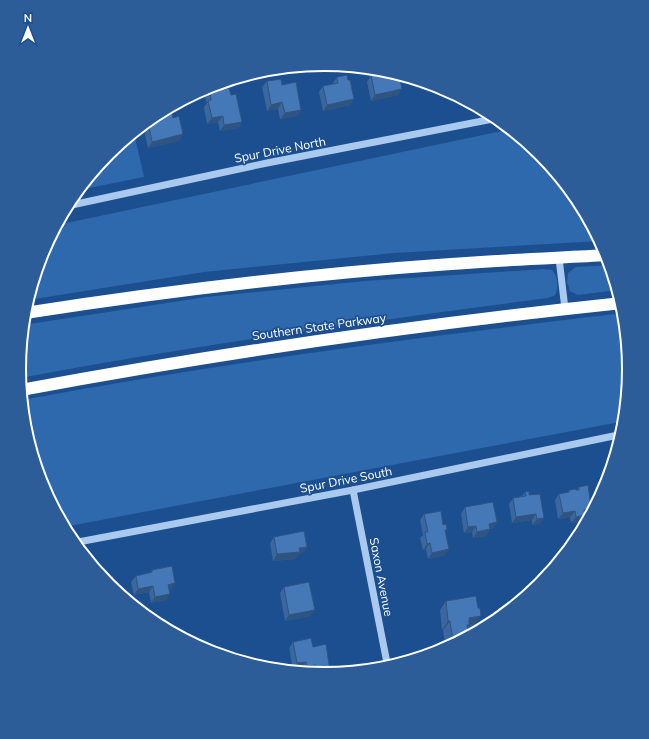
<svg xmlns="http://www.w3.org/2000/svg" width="649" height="739" font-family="Mulish,sans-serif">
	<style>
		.green { fill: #2e69ad }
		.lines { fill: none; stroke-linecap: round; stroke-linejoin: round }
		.minor { stroke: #a9c9ee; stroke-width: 7 }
		.highway { stroke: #fff; stroke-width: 12 }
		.wall { fill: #3a679d }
		.shaded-wall { fill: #305480 }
		.building { fill: #4478b7; stroke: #305480 }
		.labels { text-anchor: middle; stroke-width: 3.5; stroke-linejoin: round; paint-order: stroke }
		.street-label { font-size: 12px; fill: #fff; stroke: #1b4f8f }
		.rim { fill: none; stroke: #fff; stroke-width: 2 }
	</style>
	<rect width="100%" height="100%" fill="#1b4f8f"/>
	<g class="green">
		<polygon points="511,129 541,154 579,200 600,241 394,253 204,272 28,300 42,252 57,225"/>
		<polygon points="134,133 144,177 79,190 109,153"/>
		<polygon points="611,265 618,290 578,295 570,291 567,282 568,273 576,267"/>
		<path d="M 544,269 L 552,270 C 558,277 559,287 555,295 L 548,298 C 372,321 195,345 20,378 L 19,369 L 23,325 L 206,297 L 365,281 Z"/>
		<path d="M 624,313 L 630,370 L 625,421 L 64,527 L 42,486 L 25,429 L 22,400 C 159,374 298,354 436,336 C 499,328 562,320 624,313 Z"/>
	</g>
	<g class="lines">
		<g class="minor">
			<polyline points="67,206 267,163 498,118"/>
			<polyline points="559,258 565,309"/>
			<polyline points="353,490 388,668"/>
			<polyline points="73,543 353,490 623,434"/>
		</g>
		<g class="highway">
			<path d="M 25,313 C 166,291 308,274 451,264 C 503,260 555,258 608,255"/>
			<path d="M 21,390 C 220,353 421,324 622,303"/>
		</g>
	</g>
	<g class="wall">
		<polygon points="380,69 384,70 398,95 371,101 367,82 371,75 377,74 377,73"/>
		<polygon points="337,77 348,80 354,99 350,105 323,111 319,92 323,86 333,84 333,83"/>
		<polygon points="419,80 438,86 421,90"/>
		<polygon points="267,81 282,85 301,110 297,116 280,119 278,109 267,111 262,87"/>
		<polygon points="210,92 231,95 242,122 238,128 220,131 218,122 207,124 204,107 207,103 205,98"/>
		<polygon points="155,115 173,118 183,134 179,141 148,148 143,126 146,123"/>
		<polygon points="605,479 607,487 601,498 599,489"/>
		<polygon points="579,487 587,514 585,515 581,522 571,523 570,517 558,519 555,500 559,494 567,492 569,490 577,490"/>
		<polygon points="525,492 529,495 544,518 540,524 532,525 532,520 512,523 509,504 513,498 522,496"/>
		<polygon points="465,507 497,522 493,528 490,529 486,536 473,538 472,532 464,533 461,514"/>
		<polygon points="424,514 443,525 445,532 445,555 428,559 426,549 423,550 420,538 423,535 420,520"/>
		<polygon points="274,537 307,547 302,553 299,554 295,559 273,561 270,543"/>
		<polygon points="152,570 171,590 169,590 166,600 151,603 149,592 134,595 131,582 136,576 150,573"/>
		<polygon points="284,587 310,616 285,621 280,593"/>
		<polygon points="446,601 478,608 474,625 468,627 469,637 446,649 443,630 442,630 440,610"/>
		<polygon points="293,642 313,647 324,675 313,674 312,671 303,672 302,668 293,669 289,648"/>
	</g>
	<g class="shaded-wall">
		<polygon points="248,75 247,77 230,80"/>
		<polygon points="428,83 438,86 421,90 425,84"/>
		<polygon points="402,89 398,95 371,101 375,95"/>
		<polygon points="354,99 350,105 323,111 327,105"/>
		<polygon points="282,102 278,109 267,111 271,105"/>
		<polygon points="301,110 297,116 280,119 285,113"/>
		<polygon points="223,116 218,122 207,124 212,118"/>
		<polygon points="242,122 238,128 220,131 224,125"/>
		<polygon points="183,134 179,141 148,148 152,142"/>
		<polygon points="591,508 587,514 580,516 584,510"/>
		<polygon points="575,511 570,517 558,519 563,513"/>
		<polygon points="536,514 532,520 512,523 516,517"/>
		<polygon points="585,515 581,522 571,523 576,517"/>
		<polygon points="544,518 540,524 532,525 537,519"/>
		<polygon points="497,522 493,528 485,530 489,524"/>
		<polygon points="476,526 472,532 464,533 468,527"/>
		<polygon points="490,529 486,536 473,538 477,532"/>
		<polygon points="430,543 426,549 423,550 427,544"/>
		<polygon points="307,547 302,553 299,554 295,559 273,561 277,554 299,548"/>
		<polygon points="449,549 445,555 428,559 432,553"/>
		<polygon points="175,583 171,590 164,591 168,585"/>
		<polygon points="153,586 149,592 134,595 138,589"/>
		<polygon points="170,594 166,600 151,603 155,597"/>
		<polygon points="315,610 310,616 285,621 289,615"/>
		<polygon points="481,616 474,625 468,626 463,634 469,618"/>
		<polygon points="448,621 450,621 443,630 442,630"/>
		<polygon points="466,639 447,649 453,641"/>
		<polygon points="306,662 302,668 293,669 297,663"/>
		<polygon points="316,665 312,671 303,672 307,666"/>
		<polygon points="330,671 328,675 317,674 318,673"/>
	</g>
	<g class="building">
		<polygon points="382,70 399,75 402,89 375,95 371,75 383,73"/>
		<polygon points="347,75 348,80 350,80 354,99 327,105 323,86 338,83 337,77"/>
		<polygon points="281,79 282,85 296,82 301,110 285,113 282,102 271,105 267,81"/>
		<polygon points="229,88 231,95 236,94 242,122 224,125 223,116 212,118 208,101 211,100 210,92"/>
		<polygon points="171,107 173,118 179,116 183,134 152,142 148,121 149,120 152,120 151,118 155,115"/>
		<polygon points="605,479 609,479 607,487"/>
		<polygon points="588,485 591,508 584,510 585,515 576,517 575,511 563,513 559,494 569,492 569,490 575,489 576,490 579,490 579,487"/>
		<polygon points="529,491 529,495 540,494 544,518 537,519 536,514 516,517 513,498 526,496 525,492"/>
		<polygon points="493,502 497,522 489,524 490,529 477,532 476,526 468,527 465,507"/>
		<polygon points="441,511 443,525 446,524 447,530 445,530 449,549 432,553 430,543 427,544 425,532 428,532 424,514"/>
		<polygon points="304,531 307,547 299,548 300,552 277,554 274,537"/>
		<polygon points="172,566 175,583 168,585 170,594 155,597 153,586 138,589 136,576 152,572 152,570"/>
		<polygon points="113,576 116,592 108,585 102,578"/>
		<polygon points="309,582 315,610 289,615 284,587"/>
		<polygon points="476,596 478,608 480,608 481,616 469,618 469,625 467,625 469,637 466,639 453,641 450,621 448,621 446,601"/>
		<polygon points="311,638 313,647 326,644 330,671 318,673 316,665 307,666 306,662 297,663 293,642"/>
	</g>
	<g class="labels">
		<g class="street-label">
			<text transform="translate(280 150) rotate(-11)" y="4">Spur Drive North</text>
			<text transform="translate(319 327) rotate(-8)" y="4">Southern State Parkway</text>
			<text transform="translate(346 480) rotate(-11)" y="4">Spur Drive South</text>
			<text transform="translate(381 577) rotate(79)" y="4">Saxon Avenue</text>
		</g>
	</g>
	<path d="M0 0H649V739H0ZM26 369a298 298 0 1 1 596 0a298 298 0 1 1-596 0Z" fill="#2d5d98" fill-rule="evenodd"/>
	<path class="rim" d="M26 369a298 298 0 1 1 596 0a298 298 0 1 1-596 0Z"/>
	<g transform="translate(28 28)" stroke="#1b4f8f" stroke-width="3" paint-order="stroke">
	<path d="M0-3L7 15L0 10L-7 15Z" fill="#ffffff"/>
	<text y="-6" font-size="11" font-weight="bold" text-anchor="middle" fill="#ffffff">N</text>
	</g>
</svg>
